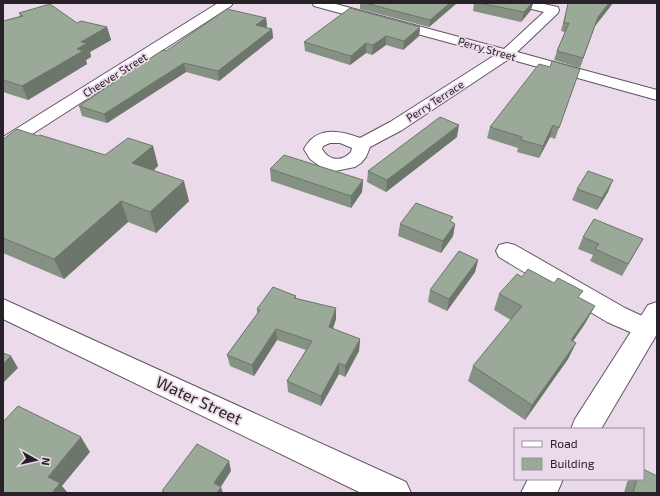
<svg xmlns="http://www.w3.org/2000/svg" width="660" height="496" font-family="'Exo 2',sans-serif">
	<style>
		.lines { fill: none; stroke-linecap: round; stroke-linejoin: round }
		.minor-casing { stroke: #625462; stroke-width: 2 }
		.major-casing { stroke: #625462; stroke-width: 2 }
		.minor { fill: #fff; fill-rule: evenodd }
		.major { fill: #fff; fill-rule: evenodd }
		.wall { fill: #859183 }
		.shaded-wall { fill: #6c766a }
		.building { fill: #9ba998; stroke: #6c766a }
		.labels { text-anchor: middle; stroke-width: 3.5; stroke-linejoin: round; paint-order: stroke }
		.far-street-label { font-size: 11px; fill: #282228; stroke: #eadaea }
		.near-street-label { font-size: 16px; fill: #282228; stroke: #eadaea }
	</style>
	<rect width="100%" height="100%" fill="#eadaea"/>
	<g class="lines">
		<defs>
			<g id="minor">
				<polygon points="218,3 233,3 231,6 9,149 3,150 3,137"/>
				<path d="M 312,3 L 332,3 L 504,49 L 544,12 L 519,6 L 517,3 L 539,3 L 558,7 L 559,10 L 558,13 L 517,52 L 657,90 L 657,100 L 509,59 L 402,130 L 370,147 L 366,157 L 361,163 L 355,167 L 335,171 L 321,167 L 310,159 L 304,149 C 316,126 339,130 360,138 L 390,122 L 495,55 L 314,6 ZM 330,143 L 340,143 L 352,148 L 351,152 C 342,162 329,161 322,149 L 323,146 Z"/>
				<path d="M 507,243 L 515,245 L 625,308 L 655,322 C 658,327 658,331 655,336 L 646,339 L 607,322 L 499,257 L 496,251 L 499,245 Z"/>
			</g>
			<g id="major">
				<polygon points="3,299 406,482 411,493 361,493 3,319"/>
				<polygon points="657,302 657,334 601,429 571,429 575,419 648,305"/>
				<polygon points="528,479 563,479 557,493 521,493"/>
			</g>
		</defs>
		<use href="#minor" class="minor-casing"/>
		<use href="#major" class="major-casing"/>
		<use href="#minor" class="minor"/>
		<use href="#major" class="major"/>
	</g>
	<g class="wall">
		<polygon points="360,3 457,3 429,27 360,9"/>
		<polygon points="474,3 533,3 531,10 521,22 473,11"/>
		<polygon points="568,3 613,3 595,26 580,68 554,60 557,51 565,32 561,31"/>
		<polygon points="19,13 77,23 107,27 111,40 90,52 91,57 86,60 87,64 28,100 3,92 3,21 20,16"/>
		<polygon points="266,18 267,26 266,28 272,29 273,38 219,81 186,72 107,123 82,116 79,106 118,80 118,79 166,51"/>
		<polygon points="420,27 419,36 403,50 386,45 372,55 366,53 350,65 305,51 304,42"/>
		<polygon points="550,67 580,69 555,139 550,137 539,158 517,152 518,148 487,138 490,127"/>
		<polygon points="38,136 105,155 153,146 158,166 153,171 189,201 156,233 128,222 64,279 3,253 3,139"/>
		<polygon points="457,137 386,192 367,182 368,171"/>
		<polygon points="270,169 363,180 362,192 351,208 271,181"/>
		<polygon points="577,189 608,192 597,210 572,200"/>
		<polygon points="452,222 455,224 453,236 441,253 398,236 400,224"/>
		<polygon points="583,237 643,239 622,276 590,261 593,255 578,249"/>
		<polygon points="478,260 475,272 447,311 428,302 430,290"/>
		<polygon points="499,294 579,298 586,322 573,341 576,343 568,359 525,420 468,381 473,366 511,320 494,310"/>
		<polygon points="296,296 296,299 336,319 333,329 360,339 359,351 345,377 339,374 321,406 288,392 287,381 306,350 277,340 254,376 230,366 227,355 257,314 257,309"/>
		<polygon points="630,479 643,479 657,493 624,493 627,482"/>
	</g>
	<g class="shaded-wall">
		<polygon points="450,3 457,3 429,27 430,20"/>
		<polygon points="532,3 533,3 531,10 521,22 524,12"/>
		<polygon points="609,3 613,3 595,26 580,68 598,17"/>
		<polygon points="266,18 267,26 257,34 256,25"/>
		<polygon points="107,27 111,40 90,52 91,57 86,60 87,64 28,100 22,86 77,49 81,42"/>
		<polygon points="420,27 419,36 403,50 404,41"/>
		<polygon points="272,29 273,38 219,81 218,71"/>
		<polygon points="386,36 386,45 372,55 373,45"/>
		<polygon points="366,43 366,53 350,65 351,56"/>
		<polygon points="184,63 186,72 107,123 104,114"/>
		<polygon points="459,125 457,137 386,192 387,180"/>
		<polygon points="553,125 550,137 539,158 543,146"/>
		<polygon points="153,146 158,166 138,183 132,163"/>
		<polygon points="363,180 362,192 351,208 351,196"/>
		<polygon points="613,180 608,192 597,210 602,198"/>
		<polygon points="184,181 189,201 156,233 150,212"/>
		<polygon points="121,201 128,222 64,279 54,259"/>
		<polygon points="455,224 453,236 441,253 443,241"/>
		<polygon points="478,260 475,272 447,311 449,299"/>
		<polygon points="595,306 586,322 563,356 571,340"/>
		<polygon points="336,308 336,319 329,338 329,327"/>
		<polygon points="276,329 277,340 254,376 252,365"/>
		<polygon points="360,339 359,351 345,377 345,366"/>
		<polygon points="576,343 568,359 525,420 532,405"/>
		<polygon points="11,356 18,368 3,383 3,364"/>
		<polygon points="339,363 339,374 321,406 321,396"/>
		<polygon points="81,437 90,452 62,486 68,493 52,493 48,477"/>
		<polygon points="229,461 231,471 217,493 214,483"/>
		<polygon points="221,487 223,493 217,493"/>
	</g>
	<g class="building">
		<polygon points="365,3 450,3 430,20"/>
		<polygon points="479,3 532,3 524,12"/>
		<polygon points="568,3 609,3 598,17 583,58 557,51 569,23 564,23"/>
		<polygon points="50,4 77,23 81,21 107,27 81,42 87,43 77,49 83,51 22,86 3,80 3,21 23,16 19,13"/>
		<polygon points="350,8 420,27 404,41 386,36 373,45 366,43 351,56 304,42"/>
		<polygon points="227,9 266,18 256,25 272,29 218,71 184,63 104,114 79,106 119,79 118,79 163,50 166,51"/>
		<polygon points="552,61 580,69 559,128 553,125 543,146 521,140 522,137 490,127 539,64 550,67"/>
		<polygon points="440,117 459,125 387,180 368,171"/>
		<polygon points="17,129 38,136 40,135 105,155 128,138 153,146 132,163 184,181 150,212 121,201 54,259 3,238 3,139"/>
		<polygon points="284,155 363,180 351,196 270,169"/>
		<polygon points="588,171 613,180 602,198 577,189"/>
		<polygon points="416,203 453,217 450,221 455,224 443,241 400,224"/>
		<polygon points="594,219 643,239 628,264 595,249 599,244 583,237"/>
		<polygon points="459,251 478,260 449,299 430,290"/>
		<polygon points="528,269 554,283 558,278 583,291 578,297 595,306 571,340 576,343 532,405 473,366 522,306 499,294 517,274 522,277"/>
		<polygon points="273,287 296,296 294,298 336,308 329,327 360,339 345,366 339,363 321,396 287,381 312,341 276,329 252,365 227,355 260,310 257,309"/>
		<polygon points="3,353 11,356 3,364"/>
		<polygon points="18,406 81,437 48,477 60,483 52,493 3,493 3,422"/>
		<polygon points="197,444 229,461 214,483 221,487 217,493 166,493 162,491"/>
		<polygon points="643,469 657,476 657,493 633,493 637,479 643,479"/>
	</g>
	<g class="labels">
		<g class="far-street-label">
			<text transform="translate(487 49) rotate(16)" y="4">Perry Street</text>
			<text transform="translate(115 75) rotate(-32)" y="4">Cheever Street</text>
			<text transform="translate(435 101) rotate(-33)" y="4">Perry Terrace</text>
		</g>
		<g class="near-street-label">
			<text transform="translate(199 400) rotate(25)" y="6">Water Street</text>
		</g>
	</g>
	<rect width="660" height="496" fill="none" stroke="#282228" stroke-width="8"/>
	<rect x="514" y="428" width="130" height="52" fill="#eadaea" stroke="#9c909c"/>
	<rect x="522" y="441" width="20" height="6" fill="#ffffff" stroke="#9c909c"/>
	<text x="550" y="448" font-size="12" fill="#282228">Road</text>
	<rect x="522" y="458" width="20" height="12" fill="#9ba998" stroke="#9c909c"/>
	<text x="550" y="468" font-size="12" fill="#282228">Building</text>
	<g transform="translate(36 460) rotate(98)" stroke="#eadaea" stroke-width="3" paint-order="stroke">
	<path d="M0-3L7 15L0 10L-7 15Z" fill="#282228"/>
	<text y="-6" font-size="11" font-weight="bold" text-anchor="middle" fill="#282228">N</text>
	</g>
</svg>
